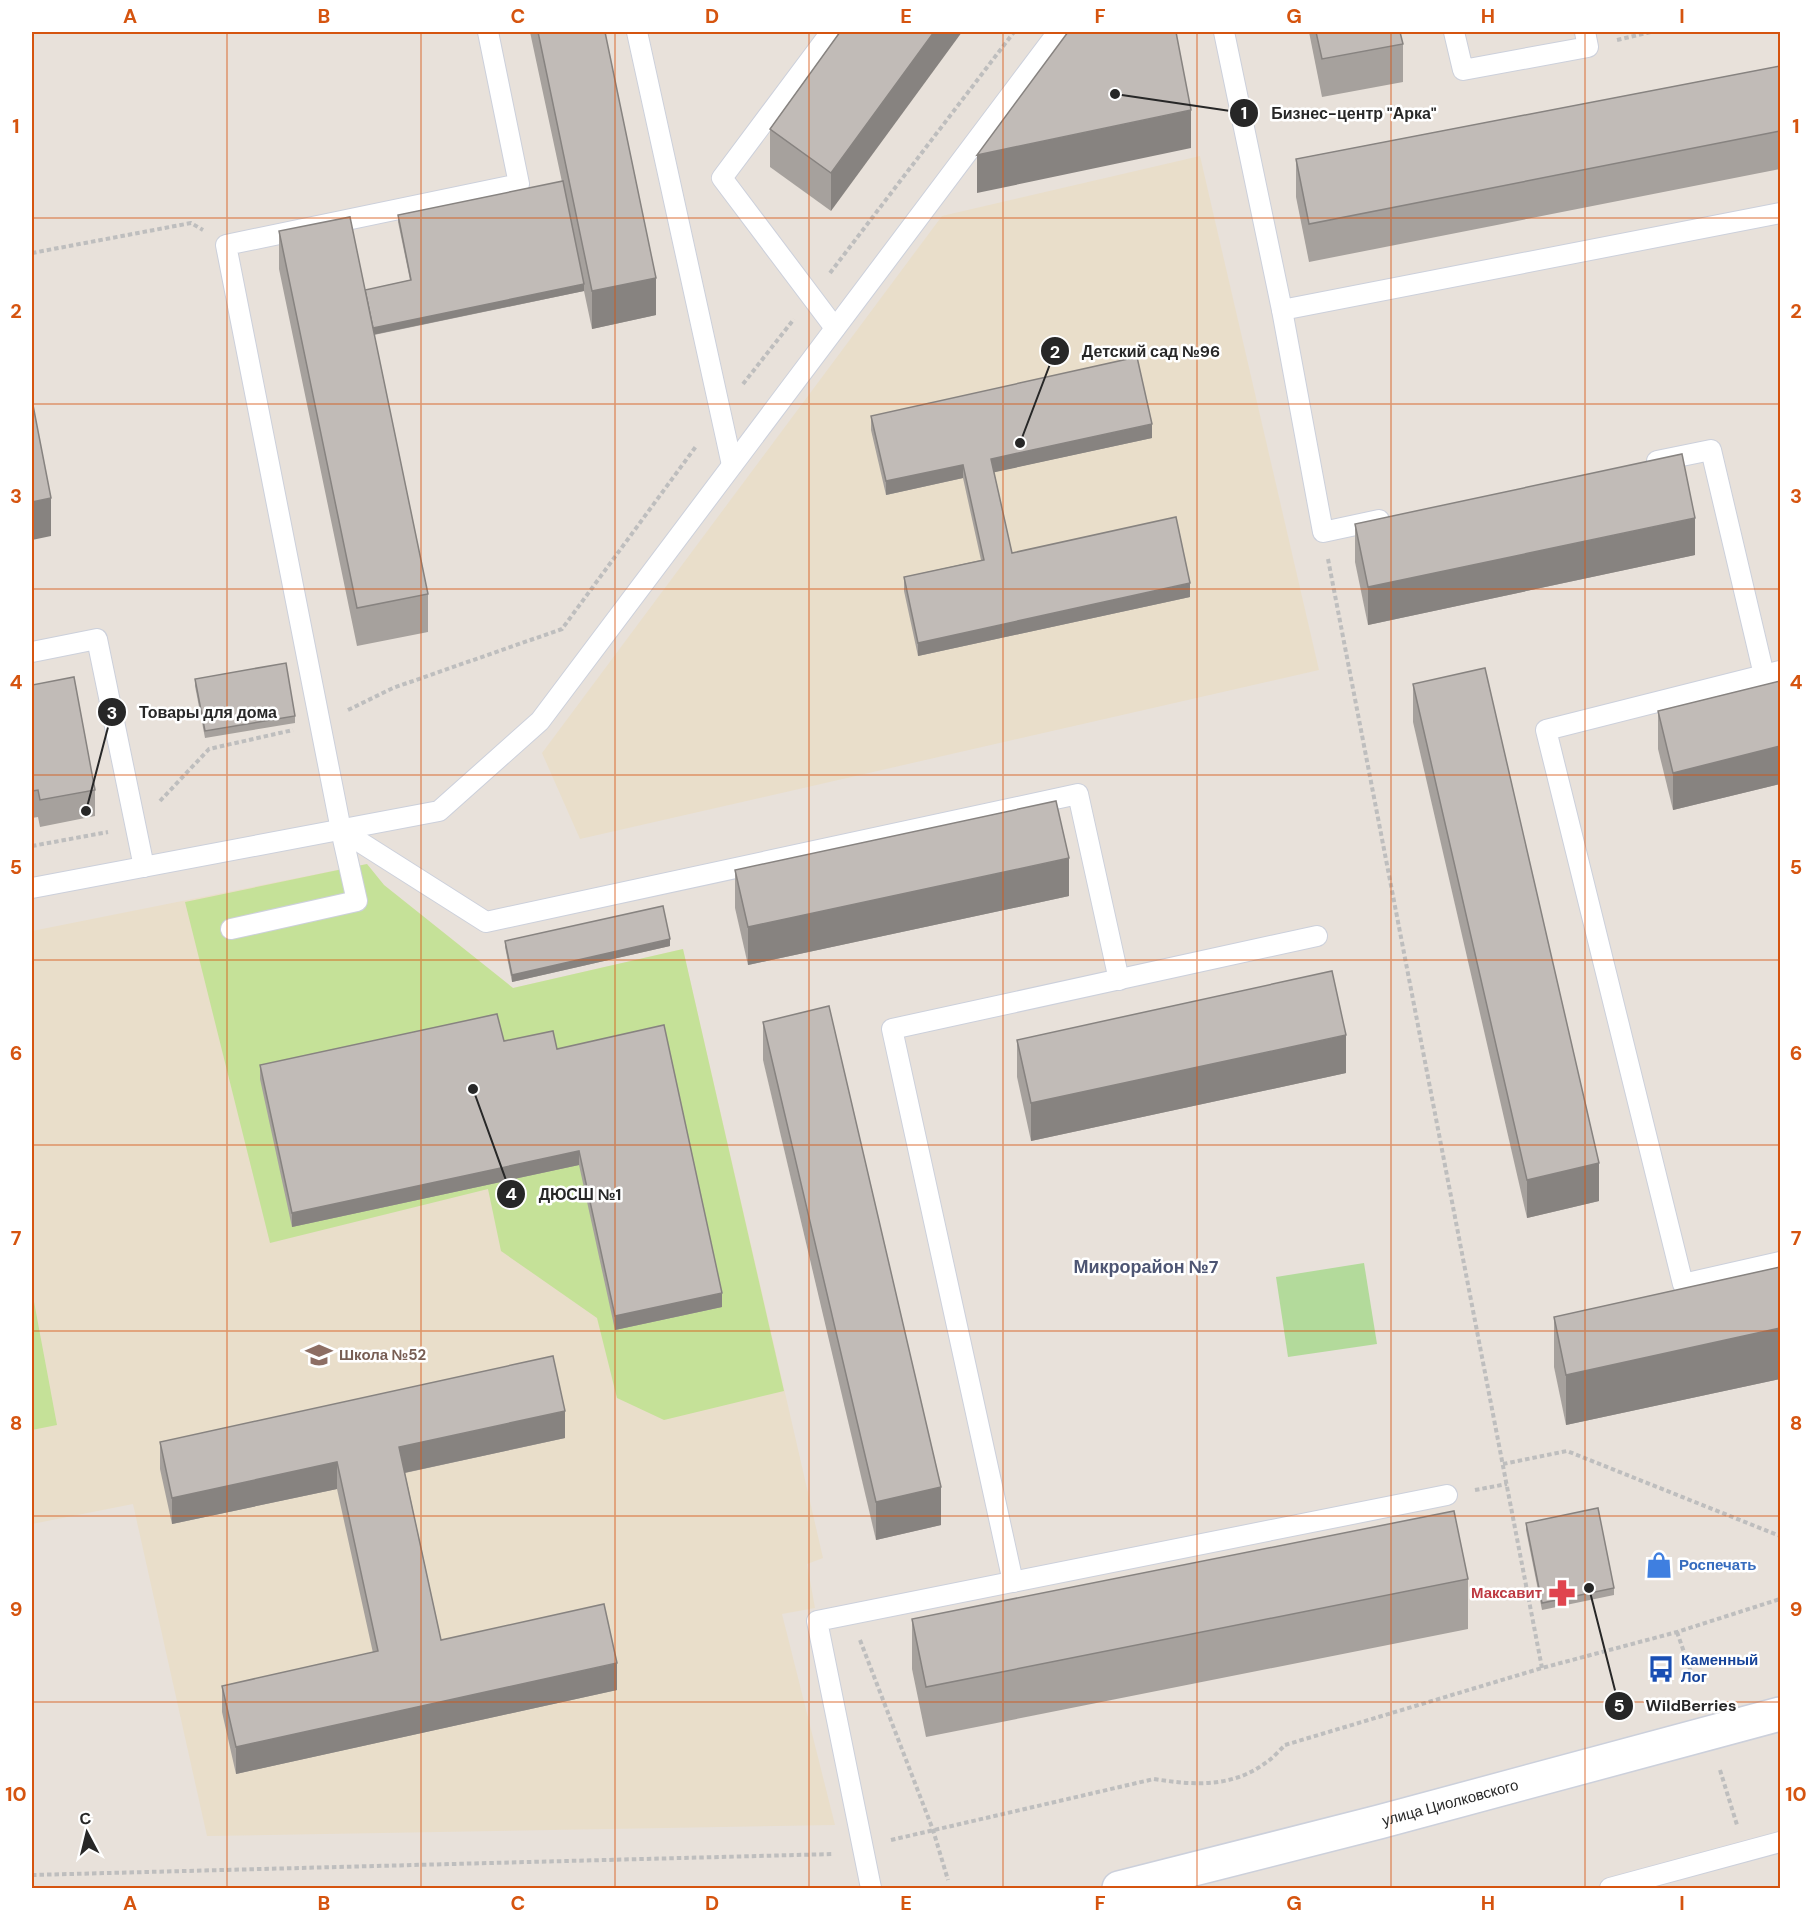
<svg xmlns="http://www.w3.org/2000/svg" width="1812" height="1920" font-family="'DM Sans',sans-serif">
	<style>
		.education { fill: #e9deca }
		.green { fill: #b3da9b }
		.pitch { fill: #c5e198 }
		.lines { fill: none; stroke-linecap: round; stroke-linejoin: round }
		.service-casing { stroke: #ccd0db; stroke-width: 22 }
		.secondary-casing { stroke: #ccd0db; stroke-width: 36 }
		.path { stroke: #bebebe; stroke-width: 4; stroke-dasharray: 4.5 3; stroke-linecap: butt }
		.service { stroke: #fff; stroke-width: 20 }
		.secondary { stroke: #fff; stroke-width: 33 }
		.wall { fill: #a6a19d }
		.shaded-wall { fill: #878380 }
		.building { fill: #c1bbb7; stroke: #878380; stroke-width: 1.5 }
		.grid { fill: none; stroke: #d5540f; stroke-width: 1.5; stroke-opacity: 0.55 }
		.labels { text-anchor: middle; stroke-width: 5; stroke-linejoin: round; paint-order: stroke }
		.education-label { font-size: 15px; font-weight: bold; fill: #785e54; stroke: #fff; text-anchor: start }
		.shop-label { font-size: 15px; font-weight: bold; fill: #366cbe; stroke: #fff; text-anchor: start }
		.health-label { font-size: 15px; font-weight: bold; fill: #be3a42; stroke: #fff; text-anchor: end }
		.transit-label { font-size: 15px; font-weight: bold; fill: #164399; stroke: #fff; text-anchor: start }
		.street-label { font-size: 15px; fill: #272727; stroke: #fff }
		.quarter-label { font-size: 18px; font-weight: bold; fill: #4d5573; stroke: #fff }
		.leader { fill: none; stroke: #272727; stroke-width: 2 }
		.callout-dot { fill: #272727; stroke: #fff; stroke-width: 2 }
		.mark-label { font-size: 18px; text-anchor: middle; font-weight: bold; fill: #fff }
		.callout-label { font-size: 16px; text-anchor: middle; font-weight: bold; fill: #272727; stroke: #fff; stroke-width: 5; stroke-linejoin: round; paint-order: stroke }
		.neatline { fill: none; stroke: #d5540f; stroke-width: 2 }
		.grid-label { font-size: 20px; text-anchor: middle; font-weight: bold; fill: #d5540f }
	</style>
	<rect width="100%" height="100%" fill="#e8e1da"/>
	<g class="education">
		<polygon points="1200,156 1319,670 580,839 542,753 942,216"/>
		<polygon points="367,864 384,885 513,988 683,949 823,1558 807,1564 815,1608 782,1614 835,1825 207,1836 133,1504 32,1524 32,931"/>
	</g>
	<polygon class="green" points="1364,1263 1377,1344 1288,1357 1276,1277"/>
	<g class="pitch">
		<polygon points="367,864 384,885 513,988 683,949 784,1391 664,1420 617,1398 597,1318 501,1251 488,1189 270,1243 185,902"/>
		<polygon points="32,1291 57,1425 32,1430"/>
	</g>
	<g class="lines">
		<defs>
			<g id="service">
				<polyline points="637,32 732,465"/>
				<polyline points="831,32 722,178 835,328"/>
				<polyline points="1224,32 1282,310 1780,213"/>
				<polyline points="1454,32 1463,70 1588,47 1585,32"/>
				<polyline points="1282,310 1323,532 1379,520"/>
				<polyline points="1657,461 1711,450 1764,675"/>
				<polyline points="32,652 97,639 144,867"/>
				<polyline points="1780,671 1546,730 1683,1284 1780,1262"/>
				<polyline points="341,830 486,922 1078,794 1119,980"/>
				<polyline points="32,888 439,811 540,721 1058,32"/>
				<polyline points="231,929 357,901 341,830 226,245 519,184 488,32"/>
				<polyline points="1013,1582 892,1029 1317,936"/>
				<polyline points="871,1888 817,1621 1447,1495"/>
				<polyline points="1610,1888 1780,1842"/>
			</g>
			<g id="secondary">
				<path id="s1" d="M 1119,1888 L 1379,1822 L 1780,1714"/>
			</g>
		</defs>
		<use href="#service" class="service-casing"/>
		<use href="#secondary" class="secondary-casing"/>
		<g class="path">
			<polyline points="1617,40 1651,32"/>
			<polyline points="32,253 191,223 203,230"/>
			<polyline points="830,273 1014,32"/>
			<polyline points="743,384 794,319"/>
			<polyline points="1328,559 1542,1668"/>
			<polyline points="348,710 393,688 562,629 697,445"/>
			<polyline points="160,801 209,749 293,730"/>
			<polyline points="32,846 108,832"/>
			<polyline points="1503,1464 1567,1451 1780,1536"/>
			<polyline points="1475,1490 1507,1484"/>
			<polyline points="1677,1632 1693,1678"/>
			<polyline points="860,1640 933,1830 948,1880"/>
			<polyline points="1720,1770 1737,1825"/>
			<path d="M 891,1840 L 1154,1779 C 1193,1785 1230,1788 1264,1764 C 1272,1759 1279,1751 1285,1745 L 1542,1668 L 1677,1632 L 1780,1599"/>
			<polyline points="32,1875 834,1854"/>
		</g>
		<use href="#service" class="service"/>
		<use href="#secondary" class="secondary"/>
	</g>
	<g class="wall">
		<polygon points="530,32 605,32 656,315 592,329 584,291 374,335 428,594 428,632 357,646 279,269 279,231 365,290 410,280 398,222 398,215 562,182"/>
		<polygon points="840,32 831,211 770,167 770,129"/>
		<polygon points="1309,32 1400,32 1403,44 1403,82 1322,97"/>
		<polygon points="1780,66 1780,169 1309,262 1296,197 1296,159"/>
		<polygon points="871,416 1152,438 994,472 1012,553 1190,597 918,656 904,591 904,577 981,560 963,478 886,495 871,430"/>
		<polygon points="1355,524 1695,555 1368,625 1355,562"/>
		<polygon points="195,679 295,716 295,723 205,738 195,686"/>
		<polygon points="1780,681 1780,784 1673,810 1658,749 1658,711"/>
		<polygon points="1413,684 1599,1201 1527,1218 1413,722"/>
		<polygon points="32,685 95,790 95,816 40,827 38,817 32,818"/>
		<polygon points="735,870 1069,896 748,965 735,908"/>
		<polygon points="505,941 670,946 512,982 505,947"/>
		<polygon points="763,1022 941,1525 876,1540 763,1060"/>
		<polygon points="1017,1040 1346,1073 1031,1141 1017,1077"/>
		<polygon points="504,1041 557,1049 722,1307 615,1330 579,1165 292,1227 260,1079 260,1065"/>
		<polygon points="1780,1267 1780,1379 1566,1425 1554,1367 1554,1317"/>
		<polygon points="565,1438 405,1473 441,1640 617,1690 236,1774 222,1712 222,1686 373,1653 337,1489 172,1524 160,1469 160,1442"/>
		<polygon points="1526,1523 1614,1588 1614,1595 1542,1610 1526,1530"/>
		<polygon points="1468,1579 1468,1629 926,1737 912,1669 912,1619"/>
	</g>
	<g class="shaded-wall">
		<polygon points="934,32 962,32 831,211 831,173"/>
		<polygon points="1191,110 1191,148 977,193 977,155"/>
		<polygon points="656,278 656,315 592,329 592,291"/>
		<polygon points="584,284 584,291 367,336 367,329"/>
		<polygon points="1152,424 1152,438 991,473 991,459"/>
		<polygon points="963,465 963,478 886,495 886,481"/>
		<polygon points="51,498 51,536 32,540 32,502"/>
		<polygon points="1695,518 1695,555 1368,625 1368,587"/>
		<polygon points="1190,583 1190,597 918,656 918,643"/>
		<polygon points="1780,746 1780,784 1673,810 1673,773"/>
		<polygon points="1069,858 1069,896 748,965 748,927"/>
		<polygon points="670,939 670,946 512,982 512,975"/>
		<polygon points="1346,1035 1346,1073 1031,1141 1031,1103"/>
		<polygon points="579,1151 579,1165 292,1227 292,1213"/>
		<polygon points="1599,1163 1599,1201 1527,1218 1527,1180"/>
		<polygon points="722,1293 722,1307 615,1330 615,1316"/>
		<polygon points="1780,1328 1780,1379 1566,1425 1566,1375"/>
		<polygon points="565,1411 565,1438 399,1474 399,1447"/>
		<polygon points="337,1462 337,1489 172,1524 172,1498"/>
		<polygon points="941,1487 941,1525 876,1540 876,1502"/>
		<polygon points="617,1663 617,1690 236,1774 236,1747"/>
	</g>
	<g class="building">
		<polygon points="538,32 605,32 656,278 592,291"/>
		<polygon points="840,32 934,32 831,173 770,129"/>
		<polygon points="1068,32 1176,32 1191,110 977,155"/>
		<polygon points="1316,32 1400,32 1403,44 1322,59"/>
		<polygon points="1780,66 1780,131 1309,224 1296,159"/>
		<polygon points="563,181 584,284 373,328 365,290 411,280 398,215"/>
		<polygon points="350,217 428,594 357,608 279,231"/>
		<polygon points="1137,357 1152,424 991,459 1012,553 1176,517 1190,583 918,643 904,577 984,560 963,465 886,481 871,416"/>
		<polygon points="32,400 51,498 32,502"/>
		<polygon points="1682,454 1695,518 1368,587 1355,524"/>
		<polygon points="286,663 295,716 205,731 195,679"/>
		<polygon points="1485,668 1599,1163 1527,1180 1413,684"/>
		<polygon points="74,677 95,790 40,800 38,790 32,791 32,685"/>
		<polygon points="1780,681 1780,746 1673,773 1658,711"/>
		<polygon points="1056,801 1069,858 748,927 735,870"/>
		<polygon points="663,906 670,939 512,975 505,941"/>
		<polygon points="1332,971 1346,1035 1031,1103 1017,1040"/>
		<polygon points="829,1006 941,1487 876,1502 763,1022"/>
		<polygon points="497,1014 504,1041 553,1031 557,1049 664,1025 722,1293 615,1316 579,1151 292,1213 260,1065"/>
		<polygon points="1780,1267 1780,1328 1566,1375 1554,1317"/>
		<polygon points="553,1356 565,1411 399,1447 441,1640 604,1604 617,1663 236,1747 222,1686 378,1651 337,1462 172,1498 160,1442"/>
		<polygon points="1598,1508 1614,1588 1542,1603 1526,1523"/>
		<polygon points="1454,1511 1468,1579 926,1687 912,1619"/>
	</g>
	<path class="grid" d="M 227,32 L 227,1888M 421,32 L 421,1888M 615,32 L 615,1888M 809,32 L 809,1888M 1003,32 L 1003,1888M 1197,32 L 1197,1888M 1391,32 L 1391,1888M 1585,32 L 1585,1888M 32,218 L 1780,218M 32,404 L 1780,404M 32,589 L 1780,589M 32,775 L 1780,775M 32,960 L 1780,960M 32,1145 L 1780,1145M 32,1331 L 1780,1331M 32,1516 L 1780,1516M 32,1702 L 1780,1702"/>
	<defs>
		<symbol id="school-bare" viewBox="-9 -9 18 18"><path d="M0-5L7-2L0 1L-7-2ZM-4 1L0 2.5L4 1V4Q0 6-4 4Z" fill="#8d6e63" stroke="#fff" stroke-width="2.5" paint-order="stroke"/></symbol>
		<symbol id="shop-bare" viewBox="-9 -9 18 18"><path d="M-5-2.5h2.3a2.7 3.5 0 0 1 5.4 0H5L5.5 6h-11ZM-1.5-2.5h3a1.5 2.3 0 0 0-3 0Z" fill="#3f7fe0" stroke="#fff" stroke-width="2.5" paint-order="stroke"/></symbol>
		<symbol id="pharmacy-bare" viewBox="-9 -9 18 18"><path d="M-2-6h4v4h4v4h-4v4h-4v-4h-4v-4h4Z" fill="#e0444e" stroke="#fff" stroke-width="2.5" paint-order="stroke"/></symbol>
		<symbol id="bus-bare" viewBox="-9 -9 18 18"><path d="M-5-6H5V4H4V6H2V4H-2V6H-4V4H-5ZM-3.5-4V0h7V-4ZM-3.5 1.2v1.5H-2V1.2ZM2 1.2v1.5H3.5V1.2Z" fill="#1a4fb4" stroke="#fff" stroke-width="2.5" paint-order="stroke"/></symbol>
	</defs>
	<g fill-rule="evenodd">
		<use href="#school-bare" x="300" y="1336" width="38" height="38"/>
		<use href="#shop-bare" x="1640" y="1546" width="38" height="38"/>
		<use href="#pharmacy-bare" x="1543" y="1574" width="38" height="38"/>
		<use href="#bus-bare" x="1642" y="1650" width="38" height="38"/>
	</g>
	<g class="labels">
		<g class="education-label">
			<text x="339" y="1360">Школа №52</text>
		</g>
		<g class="shop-label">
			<text x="1679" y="1570">Роспечать</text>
		</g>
		<g class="health-label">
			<text x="1542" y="1598">Максавит</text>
		</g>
		<g class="transit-label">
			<text x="1681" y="1665">Каменный<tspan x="1681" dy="17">Лог</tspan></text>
		</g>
		<g class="street-label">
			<text dy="5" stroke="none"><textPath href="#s1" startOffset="342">улица Циолковского</textPath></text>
		</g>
		<g class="quarter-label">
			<text x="1146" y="1273">Микрорайон №7</text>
		</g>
	</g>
	<path class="leader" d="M1115 94L1244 113M1020 443L1055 351M86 811L112 712M473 1089L511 1194M1589 1588L1619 1706"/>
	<g class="callout-dot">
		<circle cx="1115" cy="94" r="6"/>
		<circle cx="1020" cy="443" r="6"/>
		<circle cx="86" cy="811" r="6"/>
		<circle cx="473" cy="1089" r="6"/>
		<circle cx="1589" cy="1588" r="6"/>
		<circle cx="1244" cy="113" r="15"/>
		<circle cx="1055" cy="351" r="15"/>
		<circle cx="112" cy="712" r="15"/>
		<circle cx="511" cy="1194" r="15"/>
		<circle cx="1619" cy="1706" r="15"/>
	</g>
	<g class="mark-label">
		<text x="1244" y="119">1</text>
		<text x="1055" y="358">2</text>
		<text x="112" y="719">3</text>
		<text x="511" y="1200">4</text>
		<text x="1619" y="1712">5</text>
	</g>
	<g class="callout-label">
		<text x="1354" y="119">Бизнес-центр "Арка"</text>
		<text x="1151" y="357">Детский сад №96</text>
		<text x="208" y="718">Товары для дома</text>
		<text x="580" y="1200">ДЮСШ №1</text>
		<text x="1691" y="1711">WildBerries</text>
	</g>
	<rect width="1812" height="1920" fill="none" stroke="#ffffff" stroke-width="66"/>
	<g transform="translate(87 1833) rotate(353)" stroke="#ffffff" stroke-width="4.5" paint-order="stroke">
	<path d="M0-4.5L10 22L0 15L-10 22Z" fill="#272727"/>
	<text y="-9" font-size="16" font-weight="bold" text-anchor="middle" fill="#272727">С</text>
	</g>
	<rect x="33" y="33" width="1746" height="1854" class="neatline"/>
	<g class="grid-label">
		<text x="130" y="23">A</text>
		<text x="324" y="23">B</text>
		<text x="518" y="23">C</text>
		<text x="712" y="23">D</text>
		<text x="906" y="23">E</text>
		<text x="1100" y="23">F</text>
		<text x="1294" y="23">G</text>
		<text x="1488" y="23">H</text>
		<text x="1682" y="23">I</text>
		<text x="16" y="133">1</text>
		<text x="1796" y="133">1</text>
		<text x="16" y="318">2</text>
		<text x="1796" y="318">2</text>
		<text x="16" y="503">3</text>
		<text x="1796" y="503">3</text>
		<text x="16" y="689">4</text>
		<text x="1796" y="689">4</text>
		<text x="16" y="874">5</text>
		<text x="1796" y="874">5</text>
		<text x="16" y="1060">6</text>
		<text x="1796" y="1060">6</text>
		<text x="16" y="1245">7</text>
		<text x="1796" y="1245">7</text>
		<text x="16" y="1430">8</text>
		<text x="1796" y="1430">8</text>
		<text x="16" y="1616">9</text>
		<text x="1796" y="1616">9</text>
		<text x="16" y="1801">10</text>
		<text x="1796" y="1801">10</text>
		<text x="130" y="1910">A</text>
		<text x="324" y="1910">B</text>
		<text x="518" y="1910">C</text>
		<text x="712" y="1910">D</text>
		<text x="906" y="1910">E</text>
		<text x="1100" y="1910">F</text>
		<text x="1294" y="1910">G</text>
		<text x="1488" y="1910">H</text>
		<text x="1682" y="1910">I</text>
	</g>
</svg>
